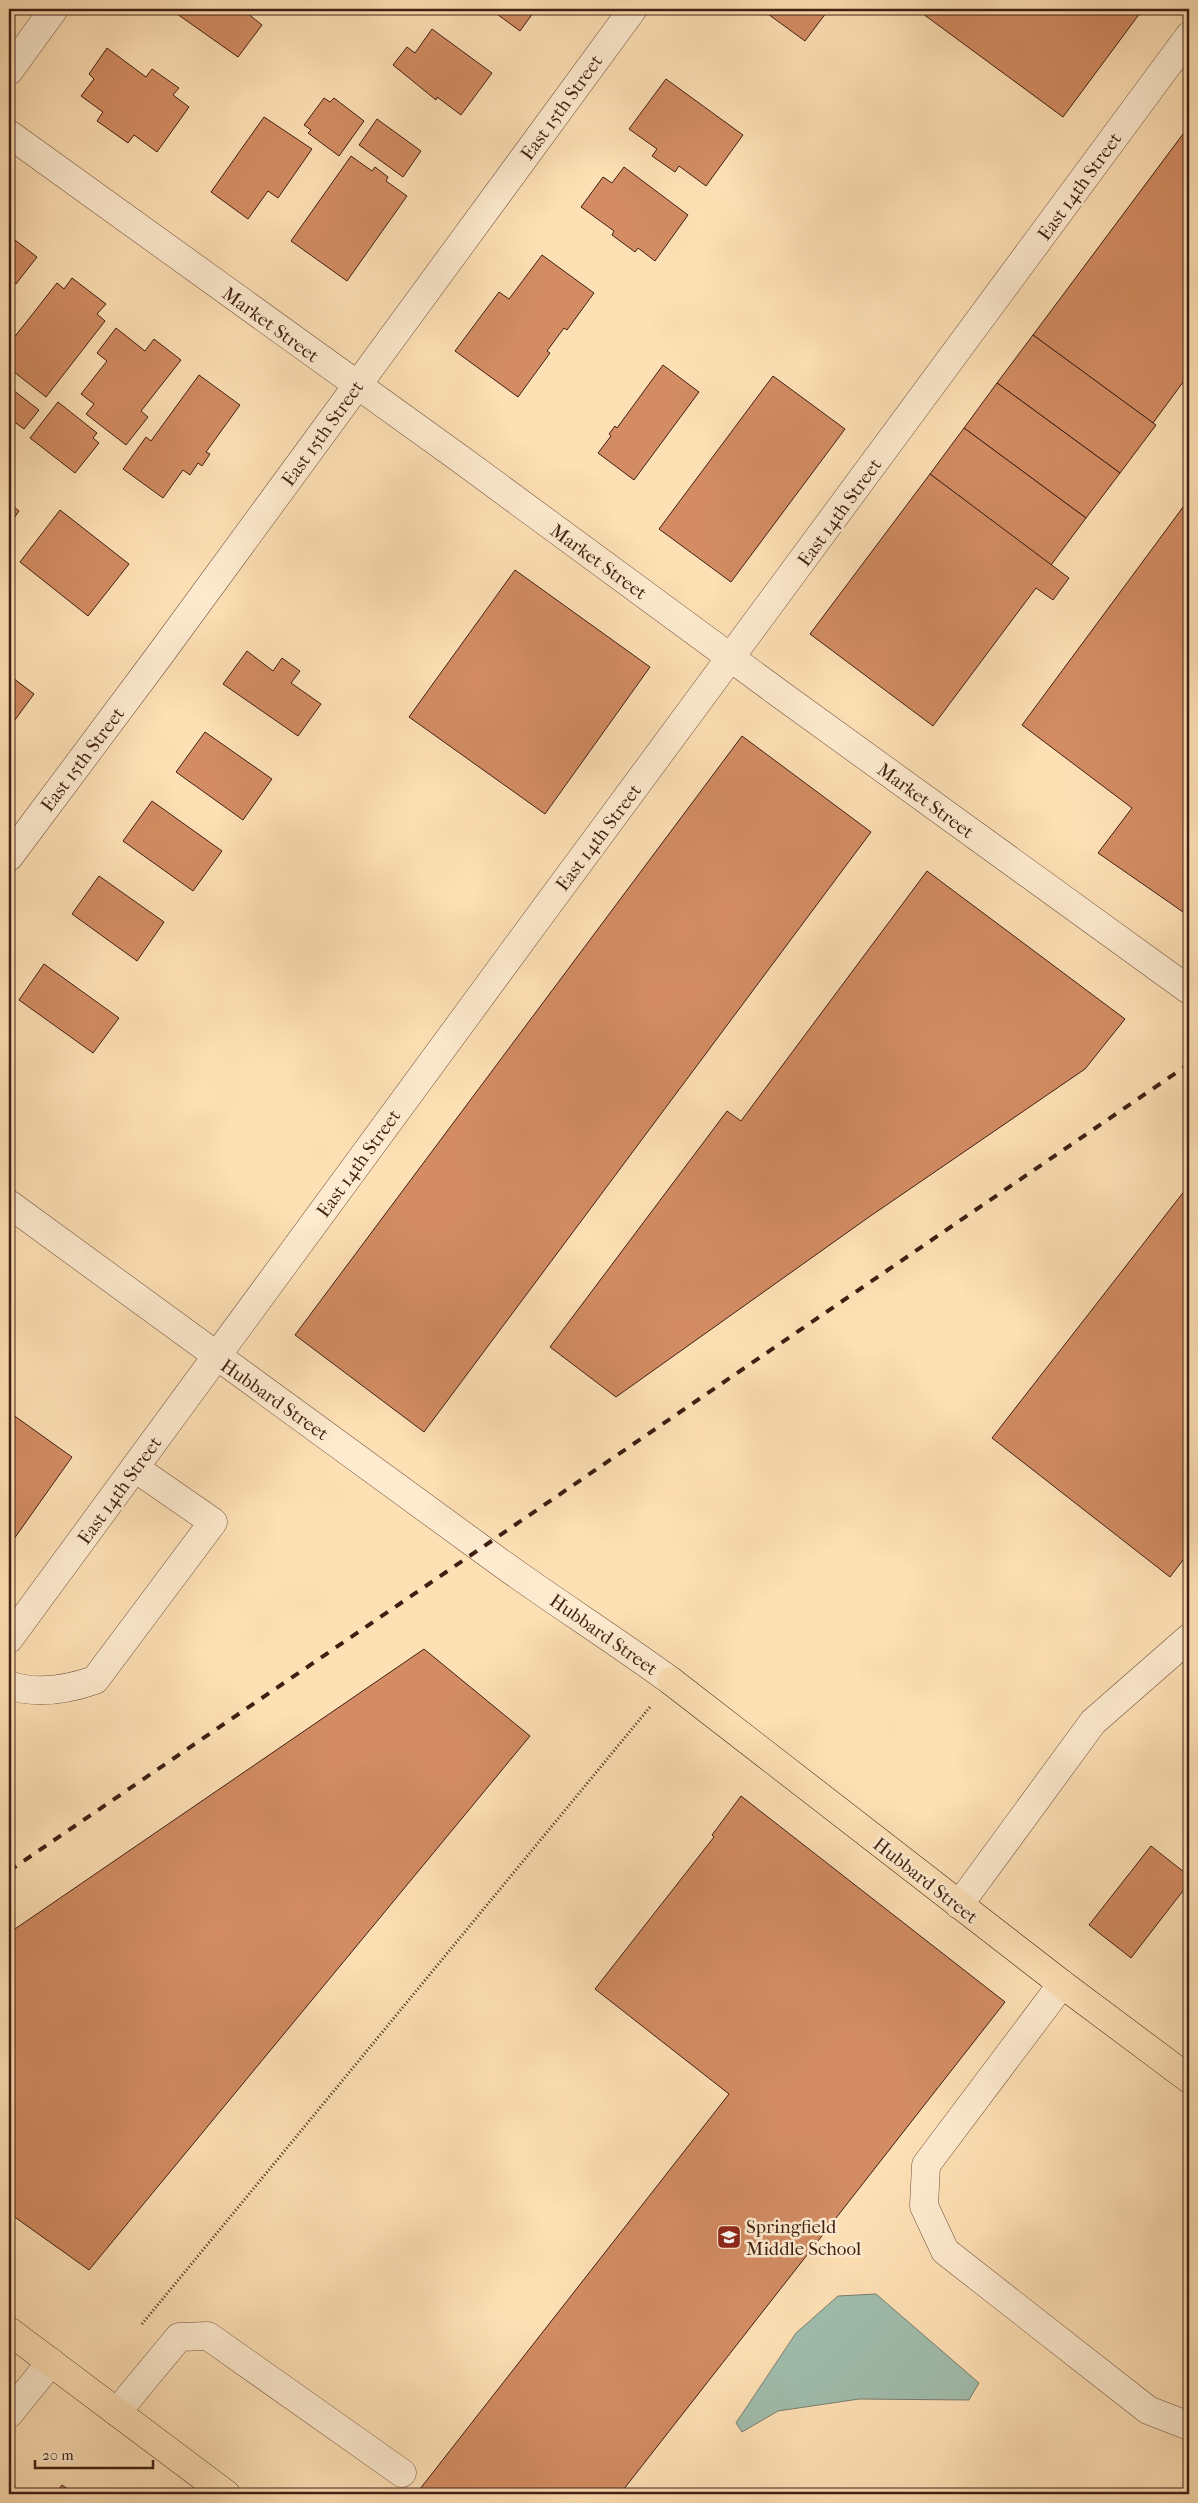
<svg xmlns="http://www.w3.org/2000/svg" width="1198" height="2503" font-family="'IM FELL French Canon',serif">
	<style>
		.water { fill: #a0bdad; stroke: #7a7e6f }
		.building { fill: #d38c63; stroke: #401f13 }
		.lines { fill: none; stroke-linecap: round; stroke-linejoin: round }
		.minor-casing { stroke: #704f3c; stroke-width: 29 }
		.major-casing { stroke: #401f13; stroke-width: 29 }
		.path { stroke: #401f13; stroke-width: 3; stroke-dasharray: 1 2.5; stroke-linecap: butt }
		.minor { stroke: #feebcf; stroke-width: 28 }
		.major { stroke: #fee0b5; stroke-width: 28 }
		.rail { stroke: #401f13; stroke-width: 4; stroke-dasharray: 9 9; stroke-linecap: butt }
		.labels { text-anchor: middle; stroke-width: 5; stroke-linejoin: round; paint-order: stroke }
		.street-label { font-size: 19px; fill: #401f13; stroke: #feebcf }
		.poi-label { font-size: 19px; fill: #401f13; stroke: #feebcf; text-anchor: start }
	</style>
	<rect width="100%" height="100%" fill="#fee0b5"/>
	<filter id="stains"><feTurbulence type="fractalNoise" baseFrequency=".004" numOctaves="4"/><feColorMatrix values="0 0 0 0 .2 0 0 0 0 .09 0 0 0 0 .02 0 0 0 .5 -.17"/></filter>
	<radialGradient id="worn" r=".72"><stop offset=".6" stop-color="#630" stop-opacity="0"/><stop offset="1" stop-color="#630" stop-opacity=".3"/></radialGradient>
	<polygon class="water" points="876,2294 979,2383 969,2400 859,2399 778,2411 742,2432 736,2423 796,2333 838,2296"/>
	<g class="building">
		<polygon points="170,9 242,9 262,25 238,57"/>
		<polygon points="490,9 536,9 520,31"/>
		<polygon points="761,9 829,9 805,41"/>
		<polygon points="918,9 1143,9 1063,117 919,11"/>
		<polygon points="432,29 492,73 461,115 437,97 436,100 393,65 407,47 415,53"/>
		<polygon points="107,48 146,77 152,69 179,88 173,95 189,107 157,152 134,135 128,143 97,121 103,112 81,96 94,79 89,74"/>
		<polygon points="666,79 743,135 706,186 679,166 675,172 652,156 657,149 629,129"/>
		<polygon points="324,98 330,102 334,98 364,121 339,156 308,133 311,130 304,125"/>
		<polygon points="264,117 312,149 278,198 268,191 248,219 211,192"/>
		<polygon points="377,119 421,151 403,177 359,145"/>
		<polygon points="1189,126 1189,374 1153,423 1033,335"/>
		<polygon points="351,156 372,171 375,167 388,177 386,181 407,196 347,281 291,241"/>
		<polygon points="624,167 688,215 655,261 638,248 635,252 612,235 614,231 581,207 603,177 612,183"/>
		<polygon points="11,237 37,257 16,284 9,278"/>
		<polygon points="542,255 594,293 567,330 564,328 547,351 550,353 518,397 455,351 499,292 509,299"/>
		<polygon points="72,278 106,304 97,314 105,321 46,397 9,368 9,344 57,283 64,289"/>
		<polygon points="116,328 145,351 154,339 181,360 141,411 148,417 126,445 86,414 94,404 81,394 107,361 97,353"/>
		<polygon points="1033,335 1156,425 1120,473 997,383"/>
		<polygon points="663,365 699,392 634,480 598,453 611,436 609,434 615,426 617,428"/>
		<polygon points="199,375 240,405 206,452 210,454 202,466 198,463 190,475 183,470 163,498 123,469 146,437 151,441"/>
		<polygon points="773,376 845,429 731,582 659,529"/>
		<polygon points="997,383 1120,473 1086,518 964,428"/>
		<polygon points="9,387 39,410 24,429 9,418"/>
		<polygon points="58,402 97,433 93,438 99,443 75,473 30,438"/>
		<polygon points="964,428 1086,518 1051,565 930,474"/>
		<polygon points="930,474 1069,578 1053,600 1036,588 933,726 810,634"/>
		<polygon points="1189,499 1189,910 1186,914 1098,853 1132,808 1022,725"/>
		<polygon points="9,503 19,511 9,525"/>
		<polygon points="60,510 129,564 88,616 20,562"/>
		<polygon points="515,570 650,667 545,814 409,717"/>
		<polygon points="247,651 273,671 282,658 300,671 291,683 321,704 298,736 223,684"/>
		<polygon points="9,675 34,694 9,728"/>
		<polygon points="205,732 272,779 243,820 176,772"/>
		<polygon points="742,736 871,832 424,1432 295,1335"/>
		<polygon points="152,801 222,851 193,891 123,841"/>
		<polygon points="927,871 1125,1019 1085,1069 869,1217 616,1397 550,1347 727,1111 741,1121"/>
		<polygon points="99,876 164,922 137,961 72,914"/>
		<polygon points="44,964 119,1018 93,1053 19,1000"/>
		<polygon points="1189,1185 1189,1552 1170,1577 992,1438"/>
		<polygon points="9,1412 72,1457 9,1546"/>
		<polygon points="424,1649 530,1736 89,2270 9,2213 9,1933"/>
		<polygon points="741,1796 1005,2002 620,2494 416,2494 729,2094 595,1989 714,1837 712,1835"/>
		<polygon points="1151,1846 1189,1876 1189,1883 1131,1958 1089,1925"/>
		<polygon points="62,2485 75,2494 55,2494"/>
	</g>
	<g class="lines">
		<defs>
			<g id="minor">
				<polyline points="9,71 54,9"/>
				<polyline points="9,134 459,458 780,694 1189,990"/>
				<polyline points="9,857 159,656 633,9"/>
				<path d="M 9,1204 C 165,1319 323,1432 479,1547 C 542,1594 608,1635 671,1681"/>
				<polyline points="9,1639 527,933 1189,36"/>
				<path d="M 9,1685 C 36,1695 69,1689 95,1680 L 213,1522 L 135,1468"/>
				<polyline points="959,1905 1093,1722 1189,1638"/>
				<polyline points="1062,1984 926,2165 924,2206 945,2251 1148,2410 1189,2426"/>
				<polyline points="117,2412 179,2337 208,2336 402,2473"/>
				<polyline points="9,2414 51,2362"/>
			</g>
			<g id="major">
				<polyline points="671,1681 1062,1984 1189,2079"/>
				<polyline points="9,2331 226,2494"/>
			</g>
		</defs>
		<use href="#minor" class="minor-casing"/>
		<use href="#major" class="major-casing"/>
		<g class="path">
			<polyline points="142,2324 650,1707"/>
			<polyline points="316,2490 316,2494"/>
		</g>
		<use href="#minor" class="minor"/>
		<use href="#major" class="major"/>
		<polyline class="rail" points="9,1871 1189,1064"/>
	</g>
	<defs>
		<symbol id="school-square" viewBox="-11 -11 22 22"><rect x="-9" y="-9" width="18" height="18" rx="4" fill="#8f2418" stroke="#feebcf"/><path d="M0-5L7-2L0 1L-7-2ZM-4 1L0 2.5L4 1V4Q0 6-4 4Z" fill="#fff"/></symbol>
	</defs>
	<g fill-rule="evenodd">
		<use href="#school-square" x="715" y="2223" width="28" height="28"/>
	</g>
	<g class="labels">
		<g class="street-label">
			<text transform="translate(561 107) rotate(-54)" y="7">East 15th Street</text>
			<text transform="translate(1079 186) rotate(-54)" y="7">East 14th Street</text>
			<text transform="translate(271 324) rotate(36)" y="7">Market Street</text>
			<text transform="translate(322 433) rotate(-54)" y="7">East 15th Street</text>
			<text transform="translate(839 512) rotate(-54)" y="7">East 14th Street</text>
			<text transform="translate(599 561) rotate(36)" y="7">Market Street</text>
			<text transform="translate(82 759) rotate(-53)" y="7">East 15th Street</text>
			<text transform="translate(926 800) rotate(36)" y="7">Market Street</text>
			<text transform="translate(598 837) rotate(-53)" y="7">East 14th Street</text>
			<text transform="translate(358 1163) rotate(-54)" y="7">East 14th Street</text>
			<text transform="translate(275 1399) rotate(35)" y="7">Hubbard Street</text>
			<text transform="translate(119 1490) rotate(-54)" y="7">East 14th Street</text>
			<text transform="translate(604 1634) rotate(35)" y="7">Hubbard Street</text>
			<text transform="translate(926 1880) rotate(38)" y="7">Hubbard Street</text>
		</g>
		<g class="poi-label">
			<text x="746" y="2233">Springfield<tspan x="746" dy="22">Middle School</tspan></text>
		</g>
	</g>
	<rect width="1198" height="2503" fill="none" stroke="#fee0b5" stroke-width="30"/>
	<rect x="10" y="10" width="1178" height="2483" fill="none" stroke="#401f13" stroke-width="2.5"/>
	<rect x="15" y="15" width="1168" height="2473" fill="none" stroke="#401f13"/>
	<path d="M35 2460v8h118v-8" fill="none" stroke="#401f13" stroke-width="2.5"/>
	<text x="42" y="2460" font-size="15" fill="#401f13" stroke="#feebcf" stroke-width="4" paint-order="stroke">20 m</text>
	<rect width="100%" height="100%" filter="url(#stains)"/>
	<rect width="100%" height="100%" fill="url(#worn)"/>
</svg>
